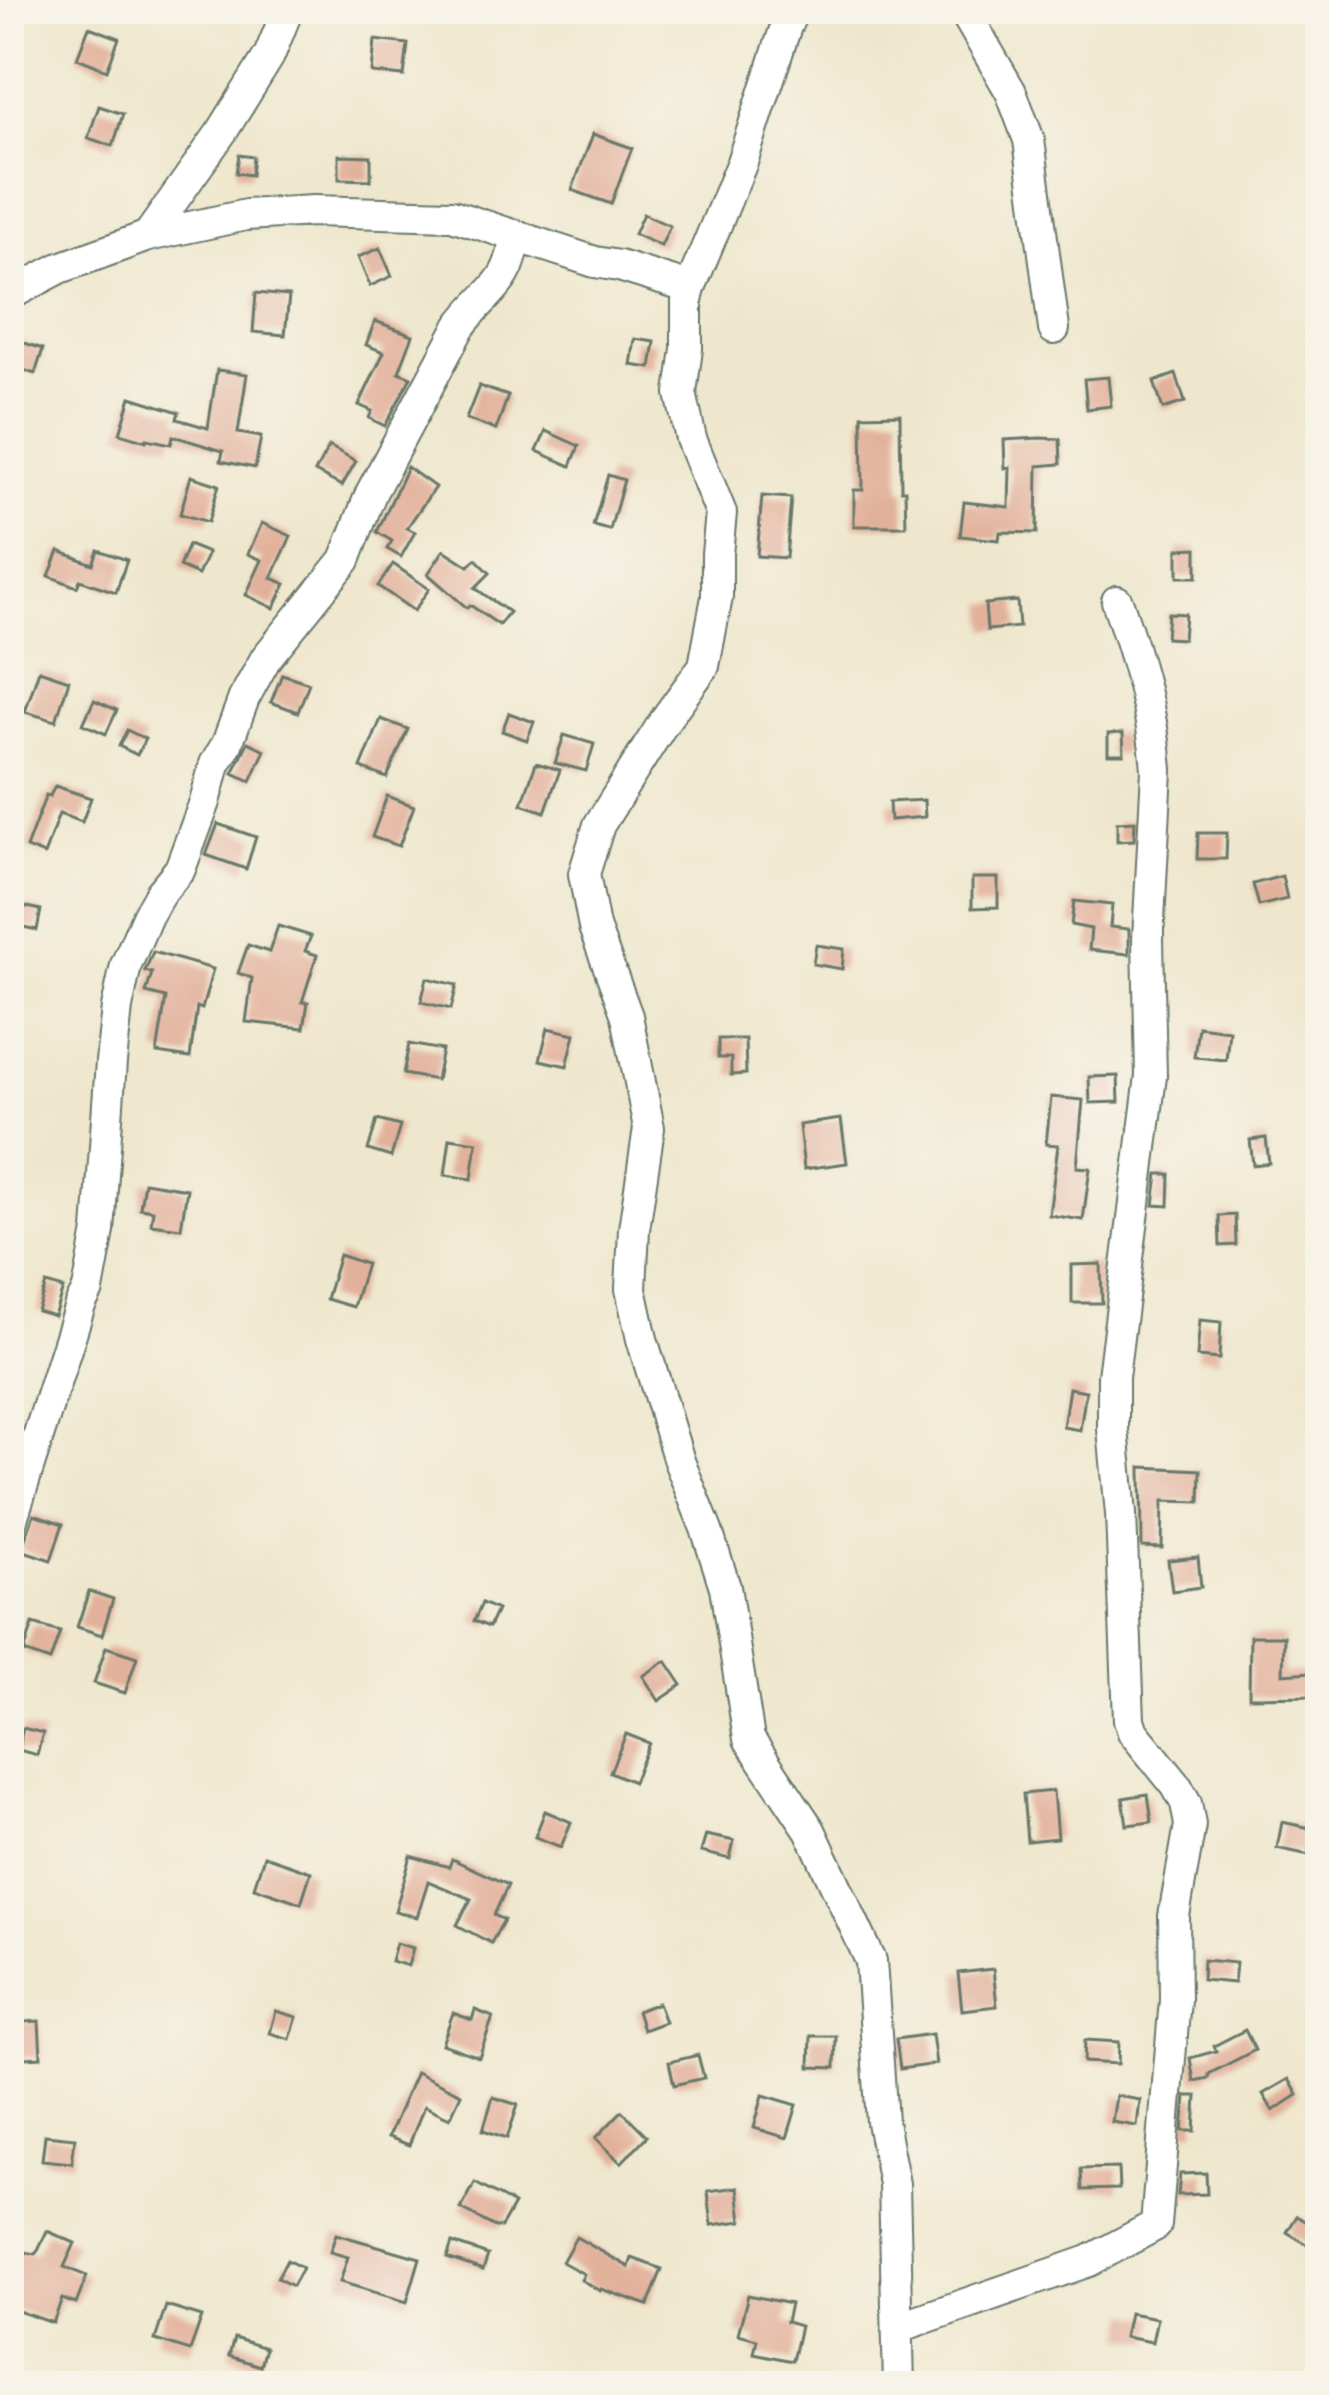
<svg xmlns="http://www.w3.org/2000/svg" width="1329" height="2395" font-family="'Balsamiq Sans',sans-serif">
	<style>
		.building { fill: #e2b19b }
		.lines { fill: none; stroke-linecap: round; stroke-linejoin: round }
		.minor-casing { stroke: #68786a; stroke-width: 34 }
		.minor { stroke: #fff; stroke-width: 30 }
	</style>
	<rect width="100%" height="100%" fill="#f7f3e8"/>
	<filter id="ink" filterUnits="userSpaceOnUse"><feTurbulence type="fractalNoise" baseFrequency=".00833" numOctaves="2"/><feDisplacementMap in="SourceGraphic" scale="24" xChannelSelector="R" yChannelSelector="G"/><feConvolveMatrix kernelMatrix="1 2 1 2 8 2 1 2 1" color-interpolation-filters="sRGB"/></filter>
	<filter id="wash" filterUnits="userSpaceOnUse"><feTurbulence type="fractalNoise" baseFrequency=".004" numOctaves="4" result="noise"/><feDisplacementMap in="SourceGraphic" scale="48" xChannelSelector="R" yChannelSelector="G"/><feGaussianBlur stdDeviation="2.7" result="paint"/><feColorMatrix in="noise" values="0 0 0 0 0 0 0 0 0 0 0 0 0 0 0 0 0 1.4 0 .05"/><feComposite in="paint" operator="in"/></filter>
	<g filter="url(#wash)">
		<rect width="100%" height="100%" fill="#efe7cd"/>
		<g id="blocks">
			<g class="building">
				<polygon points="89,27 119,38 107,70 77,58"/>
				<polygon points="375,40 408,44 404,76 372,73"/>
				<polygon points="99,106 123,114 113,146 88,138"/>
				<polygon points="593,134 632,148 611,204 572,190"/>
				<polygon points="239,155 253,157 251,175 236,173"/>
				<polygon points="339,155 371,156 371,180 339,179"/>
				<polygon points="643,214 670,226 661,246 634,234"/>
				<polygon points="380,248 392,276 370,286 358,257"/>
				<polygon points="256,293 289,296 285,335 253,332"/>
				<polygon points="375,321 413,335 399,372 411,377 385,426 369,418 372,411 359,405 384,352 366,345"/>
				<polygon points="9,338 43,349 35,374 9,365"/>
				<polygon points="635,339 655,342 651,368 631,365"/>
				<polygon points="217,370 247,374 238,433 261,437 255,468 221,461 223,451 173,436 171,444 147,439 146,441 120,433 131,397 179,412 177,419 208,428"/>
				<polygon points="1176,374 1185,402 1163,409 1154,382"/>
				<polygon points="1108,377 1111,406 1087,409 1084,379"/>
				<polygon points="479,386 508,396 496,430 466,419"/>
				<polygon points="900,414 901,490 905,490 906,526 854,526 854,490 863,490 862,415"/>
				<polygon points="546,431 579,446 571,466 537,451"/>
				<polygon points="1040,438 1060,439 1061,464 1038,466 1037,533 1000,532 999,540 960,536 964,502 1009,507 1010,467 1005,468 1004,440"/>
				<polygon points="329,446 356,461 342,486 315,472"/>
				<polygon points="407,467 435,487 407,528 415,532 401,557 387,549 392,541 377,532"/>
				<polygon points="608,475 624,480 610,530 593,526"/>
				<polygon points="191,476 219,485 208,522 180,514"/>
				<polygon points="762,496 791,498 786,558 757,556"/>
				<polygon points="262,523 291,536 272,578 286,584 274,608 246,595 262,560 248,554"/>
				<polygon points="188,545 208,553 198,575 179,567"/>
				<polygon points="1197,548 1197,577 1178,577 1178,549"/>
				<polygon points="98,550 127,560 116,592 80,580 77,587 49,576 59,551 93,564"/>
				<polygon points="444,550 469,566 476,559 490,573 475,588 509,612 499,625 470,605 467,608 428,574"/>
				<polygon points="393,564 429,589 414,611 378,586"/>
				<polygon points="1017,601 1019,627 987,630 985,604"/>
				<polygon points="1168,613 1185,614 1183,639 1166,638"/>
				<polygon points="39,670 69,680 56,721 25,712"/>
				<polygon points="282,674 309,683 298,712 271,702"/>
				<polygon points="94,700 117,710 106,734 83,724"/>
				<polygon points="509,713 534,722 527,740 502,731"/>
				<polygon points="381,719 408,729 387,778 361,768"/>
				<polygon points="127,730 145,739 137,755 119,746"/>
				<polygon points="1123,733 1124,754 1108,754 1108,734"/>
				<polygon points="564,735 594,744 586,771 555,763"/>
				<polygon points="248,742 265,750 251,781 233,773"/>
				<polygon points="536,763 560,770 545,812 522,804"/>
				<polygon points="55,786 91,798 82,822 59,814 44,855 26,848 46,795 50,796"/>
				<polygon points="387,796 414,806 399,846 372,837"/>
				<polygon points="924,800 925,817 890,820 889,802"/>
				<polygon points="1135,821 1134,840 1117,841 1117,822"/>
				<polygon points="218,824 256,837 246,869 206,855"/>
				<polygon points="1198,833 1227,833 1226,859 1197,859"/>
				<polygon points="1282,876 1287,899 1259,906 1253,884"/>
				<polygon points="972,878 998,878 998,907 972,908"/>
				<polygon points="1074,901 1112,905 1110,927 1129,929 1129,954 1089,950 1091,929 1071,925"/>
				<polygon points="19,905 41,910 37,930 14,925"/>
				<polygon points="278,926 311,936 305,951 317,955 302,1002 308,1002 304,1028 246,1022 252,978 238,973 248,945 269,952"/>
				<polygon points="816,945 844,949 842,969 813,964"/>
				<polygon points="153,952 213,969 202,1009 197,1007 190,1058 157,1053 166,998 146,993 152,973 145,971"/>
				<polygon points="427,978 457,985 451,1009 421,1002"/>
				<polygon points="1198,1026 1229,1030 1226,1060 1194,1057"/>
				<polygon points="548,1028 575,1034 567,1066 540,1060"/>
				<polygon points="718,1039 745,1039 746,1074 731,1075 731,1058 718,1058"/>
				<polygon points="409,1044 442,1050 436,1080 403,1074"/>
				<polygon points="1118,1076 1119,1102 1090,1103 1089,1077"/>
				<polygon points="1051,1097 1083,1100 1077,1167 1090,1168 1083,1220 1049,1215 1058,1145 1046,1144"/>
				<polygon points="841,1119 847,1163 804,1169 799,1125"/>
				<polygon points="377,1120 400,1126 391,1157 368,1150"/>
				<polygon points="450,1138 477,1142 472,1179 445,1175"/>
				<polygon points="1266,1138 1269,1163 1253,1165 1250,1140"/>
				<polygon points="1158,1174 1170,1174 1169,1206 1154,1205"/>
				<polygon points="144,1182 187,1189 181,1228 151,1224 153,1210 140,1208"/>
				<polygon points="1235,1215 1236,1245 1220,1246 1219,1216"/>
				<polygon points="339,1255 366,1264 353,1307 326,1299"/>
				<polygon points="1101,1264 1102,1303 1072,1303 1072,1265"/>
				<polygon points="46,1284 63,1289 54,1316 37,1311"/>
				<polygon points="1200,1320 1221,1322 1219,1359 1197,1357"/>
				<polygon points="1069,1388 1086,1391 1080,1430 1063,1427"/>
				<polygon points="1141,1467 1201,1470 1200,1502 1163,1501 1162,1548 1142,1547"/>
				<polygon points="34,1514 63,1524 51,1560 21,1550"/>
				<polygon points="1198,1557 1201,1587 1172,1591 1168,1560"/>
				<polygon points="89,1591 113,1599 102,1635 77,1627"/>
				<polygon points="482,1603 497,1610 489,1627 474,1621"/>
				<polygon points="33,1624 60,1632 50,1661 24,1652"/>
				<polygon points="1250,1636 1284,1636 1283,1674 1312,1672 1313,1696 1249,1697"/>
				<polygon points="106,1647 137,1657 125,1693 94,1683"/>
				<polygon points="666,1661 682,1685 659,1701 643,1676"/>
				<polygon points="23,1728 43,1733 37,1755 18,1750"/>
				<polygon points="626,1734 649,1743 633,1782 610,1772"/>
				<polygon points="1053,1791 1057,1838 1027,1841 1023,1794"/>
				<polygon points="1148,1794 1152,1822 1127,1825 1123,1798"/>
				<polygon points="545,1811 571,1822 561,1847 535,1837"/>
				<polygon points="1282,1822 1315,1829 1309,1855 1277,1848"/>
				<polygon points="706,1835 734,1841 730,1859 701,1852"/>
				<polygon points="264,1856 311,1872 301,1903 254,1887"/>
				<polygon points="411,1856 449,1867 452,1859 508,1885 494,1915 504,1920 491,1943 457,1925 471,1899 428,1881 417,1917 395,1911"/>
				<polygon points="396,1943 413,1948 408,1966 391,1961"/>
				<polygon points="1203,1960 1236,1963 1234,1983 1202,1980"/>
				<polygon points="993,1969 997,2006 962,2010 958,1973"/>
				<polygon points="658,2003 665,2022 643,2030 637,2011"/>
				<polygon points="475,2010 493,2017 479,2057 442,2044 453,2013 472,2020"/>
				<polygon points="276,2011 297,2017 290,2039 270,2033"/>
				<polygon points="39,2021 41,2057 9,2059 9,2023"/>
				<polygon points="1245,2030 1255,2050 1209,2074 1209,2078 1194,2081 1190,2058 1216,2051 1214,2046"/>
				<polygon points="932,2034 936,2064 900,2069 896,2039"/>
				<polygon points="811,2036 836,2036 835,2068 810,2067"/>
				<polygon points="1085,2040 1119,2042 1118,2064 1084,2062"/>
				<polygon points="698,2055 704,2078 674,2085 669,2062"/>
				<polygon points="416,2072 461,2094 450,2118 424,2106 409,2145 388,2137"/>
				<polygon points="1289,2079 1298,2095 1273,2111 1263,2094"/>
				<polygon points="763,2095 797,2105 787,2138 754,2128"/>
				<polygon points="1116,2096 1140,2100 1137,2126 1112,2122"/>
				<polygon points="1186,2096 1197,2096 1195,2131 1183,2131"/>
				<polygon points="493,2097 518,2105 507,2138 483,2130"/>
				<polygon points="622,2111 647,2136 621,2163 596,2138"/>
				<polygon points="45,2135 75,2138 72,2163 42,2160"/>
				<polygon points="1118,2168 1119,2189 1082,2190 1081,2169"/>
				<polygon points="1206,2173 1207,2194 1178,2195 1180,2174"/>
				<polygon points="475,2183 514,2204 501,2227 495,2227 461,2209"/>
				<polygon points="738,2187 742,2221 712,2225 708,2191"/>
				<polygon points="1320,2199 1320,2253 1287,2232 1297,2216 1307,2222"/>
				<polygon points="47,2231 75,2243 64,2267 87,2276 76,2304 62,2299 53,2323 9,2308 9,2249 36,2254"/>
				<polygon points="336,2234 420,2258 407,2302 340,2282 348,2257 330,2252"/>
				<polygon points="576,2237 629,2267 632,2258 662,2269 648,2305 601,2289 600,2291 581,2280 584,2274 562,2262"/>
				<polygon points="452,2243 488,2255 483,2270 447,2258"/>
				<polygon points="287,2260 302,2268 292,2286 277,2278"/>
				<polygon points="748,2295 790,2304 786,2322 800,2326 792,2361 754,2353 757,2339 738,2334"/>
				<polygon points="166,2306 202,2317 190,2351 155,2340"/>
				<polygon points="1129,2313 1157,2318 1152,2342 1124,2337"/>
				<polygon points="234,2338 265,2348 260,2366 229,2356"/>
			</g>
		</g>
	</g>
	<g filter="url(#ink)">
		<use href="#blocks" fill-opacity="0" stroke="#68786a" stroke-width="3"/>
		<g class="lines">
			<defs>
				<g id="minor">
					<polyline points="794,9 786,26 742,162 690,288 687,301 687,349 681,393 691,439 721,513 717,554 717,597 704,666 667,717 599,825 584,874 594,927 627,1016 649,1128 634,1229 631,1289 642,1339 679,1461 707,1531 725,1587 749,1739 810,1830 871,1961 882,2122 894,2184 899,2386"/>
					<polyline points="963,9 1011,92 1029,140 1054,329"/>
					<polyline points="148,236 223,130 269,56 288,9"/>
					<polyline points="9,295 60,268 148,236 246,215 313,211 452,215 595,262 619,266 690,288"/>
					<path d="M 9,1528 L 80,1305 L 88,1290 L 99,1231 L 111,1062 L 117,1008 L 126,965 L 147,916 L 160,893 L 180,869 L 205,802 L 215,764 L 227,744 L 244,698 L 266,658 L 345,560 L 371,493 L 459,328 C 485,291 512,286 515,235"/>
					<path d="M 899,2327 L 1089,2261 L 1156,2225 L 1175,1999 L 1174,1916 L 1190,1825 L 1186,1803 L 1176,1785 L 1133,1732 L 1129,1720 L 1121,1514 L 1113,1429 L 1113,1377 L 1151,1076 L 1148,939 L 1157,770 C 1153,711 1136,656 1117,601"/>
				</g>
			</defs>
			<use href="#minor" class="minor-casing"/>
			<use href="#minor" class="minor"/>
		</g>
	</g>
	<rect width="1329" height="2395" fill="none" stroke="#f7f3e8" stroke-width="48"/>
</svg>
